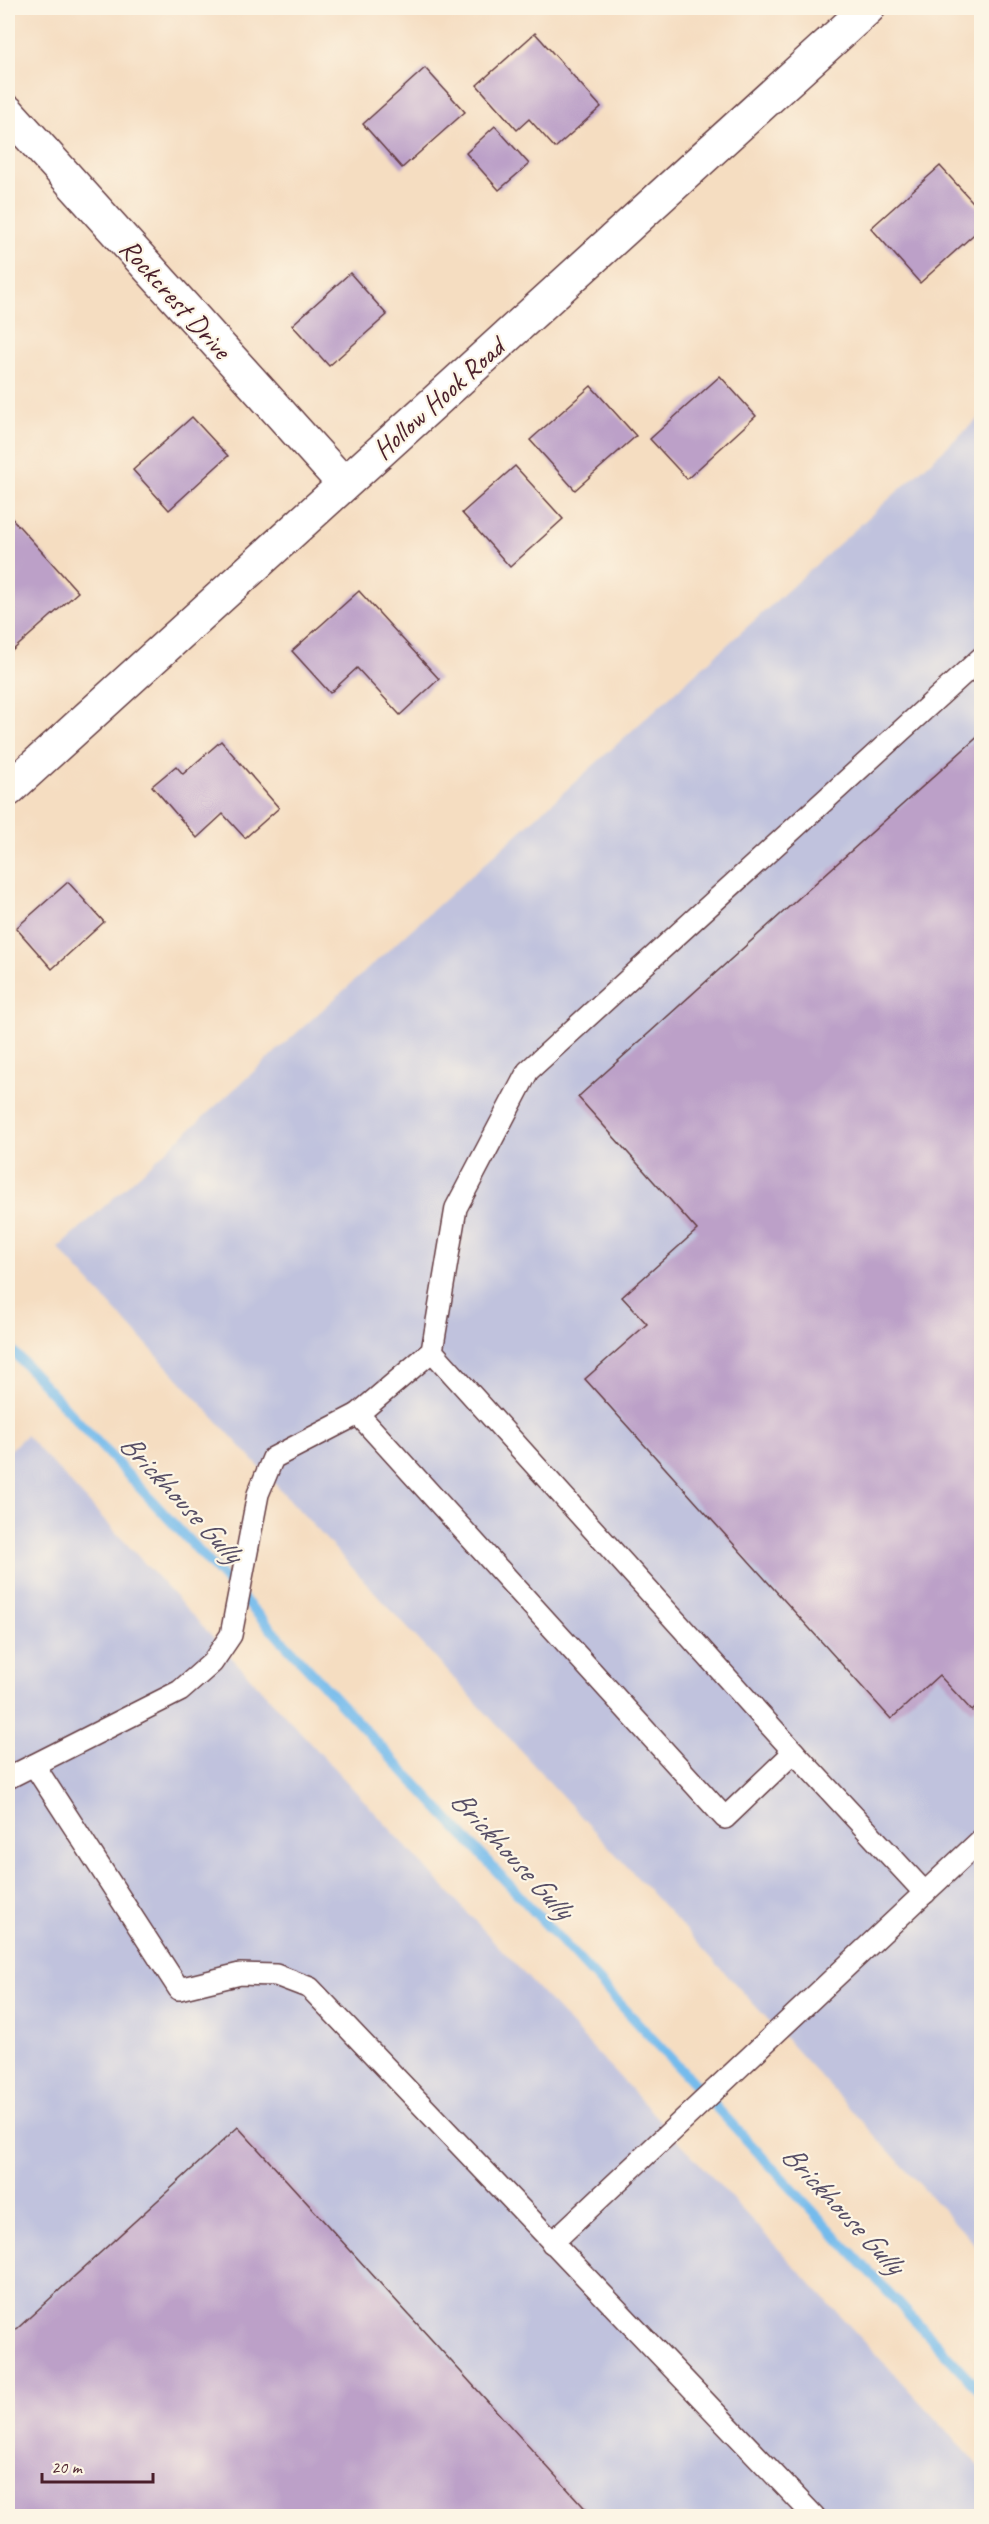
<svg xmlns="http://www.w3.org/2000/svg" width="989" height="2524" font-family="Caveat,sans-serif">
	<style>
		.industrial { fill: #c0c2dd }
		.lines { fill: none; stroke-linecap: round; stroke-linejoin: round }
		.stream { stroke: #75bbec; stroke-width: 10 }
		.building { fill: #bca0c8 }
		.service-casing { stroke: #643c42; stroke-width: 24 }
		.minor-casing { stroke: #643c42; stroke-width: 36 }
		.service { stroke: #fff; stroke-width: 21 }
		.minor { stroke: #fff; stroke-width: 33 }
		.labels { text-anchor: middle; stroke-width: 4.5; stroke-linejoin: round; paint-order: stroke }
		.street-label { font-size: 28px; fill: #4a1f2b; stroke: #fcf5e5 }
		.water-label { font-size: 30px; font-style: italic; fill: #574e65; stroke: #fcf5e5 }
	</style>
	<rect width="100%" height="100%" fill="#fcf5e5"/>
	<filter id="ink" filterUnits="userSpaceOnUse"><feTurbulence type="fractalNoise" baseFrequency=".0167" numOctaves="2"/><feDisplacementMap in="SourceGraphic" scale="12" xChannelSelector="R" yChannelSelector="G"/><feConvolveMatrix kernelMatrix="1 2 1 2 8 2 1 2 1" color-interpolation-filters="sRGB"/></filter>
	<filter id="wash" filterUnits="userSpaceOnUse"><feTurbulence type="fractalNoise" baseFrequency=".008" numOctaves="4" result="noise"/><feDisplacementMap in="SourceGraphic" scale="24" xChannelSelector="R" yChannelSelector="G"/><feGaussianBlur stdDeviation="1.35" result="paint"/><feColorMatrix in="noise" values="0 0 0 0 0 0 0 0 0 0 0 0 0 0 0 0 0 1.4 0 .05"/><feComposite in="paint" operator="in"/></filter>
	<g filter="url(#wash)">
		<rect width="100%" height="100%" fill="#f5ddc1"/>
		<g class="industrial">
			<polygon points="981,416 981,2251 58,1248"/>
			<polygon points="26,1435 981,2468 982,2516 8,2516 8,1452"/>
		</g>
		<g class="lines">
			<polyline class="stream" points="8,1346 982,2393"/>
		</g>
		<g id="blocks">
			<g class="building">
				<polygon points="535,33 601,107 555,148 529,119 517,130 477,85"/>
				<polygon points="425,68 465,112 402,168 363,124"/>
				<polygon points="495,126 529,164 499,190 466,153"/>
				<polygon points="940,166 982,212 982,227 920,283 871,228"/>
				<polygon points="350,273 387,315 329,366 292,325"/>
				<polygon points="720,376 756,416 687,479 650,439"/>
				<polygon points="591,386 636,436 575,490 530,440"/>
				<polygon points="192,417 228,456 169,510 133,470"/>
				<polygon points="515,466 563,519 510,567 462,513"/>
				<polygon points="8,514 78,592 13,650 8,644"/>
				<polygon points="359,591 439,679 400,715 357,668 330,693 292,651"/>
				<polygon points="982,733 982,1702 972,1711 939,1675 891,1719 585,1379 647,1324 622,1297 697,1230 578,1097"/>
				<polygon points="221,741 279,808 245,838 223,814 197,838 152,786 176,766 183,774"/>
				<polygon points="68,882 104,922 52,969 16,928"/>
				<polygon points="238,2127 592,2516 8,2516 8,2337"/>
			</g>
		</g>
	</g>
	<g filter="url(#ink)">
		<use href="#blocks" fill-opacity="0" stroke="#643c42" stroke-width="1.5"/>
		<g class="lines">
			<defs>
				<g id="service">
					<polyline points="432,1351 794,1752 925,1893"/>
					<polyline points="358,1414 432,1351 456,1208 528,1071 982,657"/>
					<polyline points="34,1765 179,1989 240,1974 276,1975 310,1988 814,2516"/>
					<polyline points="8,1778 180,1691 212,1663 231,1635 258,1494 273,1458 358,1414 725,1818 794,1752"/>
					<polyline points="552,2243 982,1839"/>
				</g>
				<g id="minor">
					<polyline points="8,112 344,484"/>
					<polyline points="8,790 868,8"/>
				</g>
			</defs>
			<use href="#service" class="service-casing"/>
			<use href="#minor" class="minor-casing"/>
			<use href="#service" class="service"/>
			<use href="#minor" class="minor"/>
		</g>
	</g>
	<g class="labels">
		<g class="street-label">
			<text transform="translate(176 298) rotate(48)" y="10">Rockcrest Drive</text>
			<text transform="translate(438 398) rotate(-42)" y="10">Hollow Hook Road</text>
		</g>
		<g class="water-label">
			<text transform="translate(181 1498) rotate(47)" y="10">Brickhouse Gully</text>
			<text transform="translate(512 1854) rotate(47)" y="10">Brickhouse Gully</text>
			<text transform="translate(843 2209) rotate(47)" y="10">Brickhouse Gully</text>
		</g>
	</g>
	<rect width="989" height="2524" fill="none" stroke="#fcf5e5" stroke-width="30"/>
	<path d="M42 2473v9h111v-9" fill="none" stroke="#4a1f2b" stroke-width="3"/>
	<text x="51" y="2473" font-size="18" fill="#4a1f2b" stroke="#fcf5e5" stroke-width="4.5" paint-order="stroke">20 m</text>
</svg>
